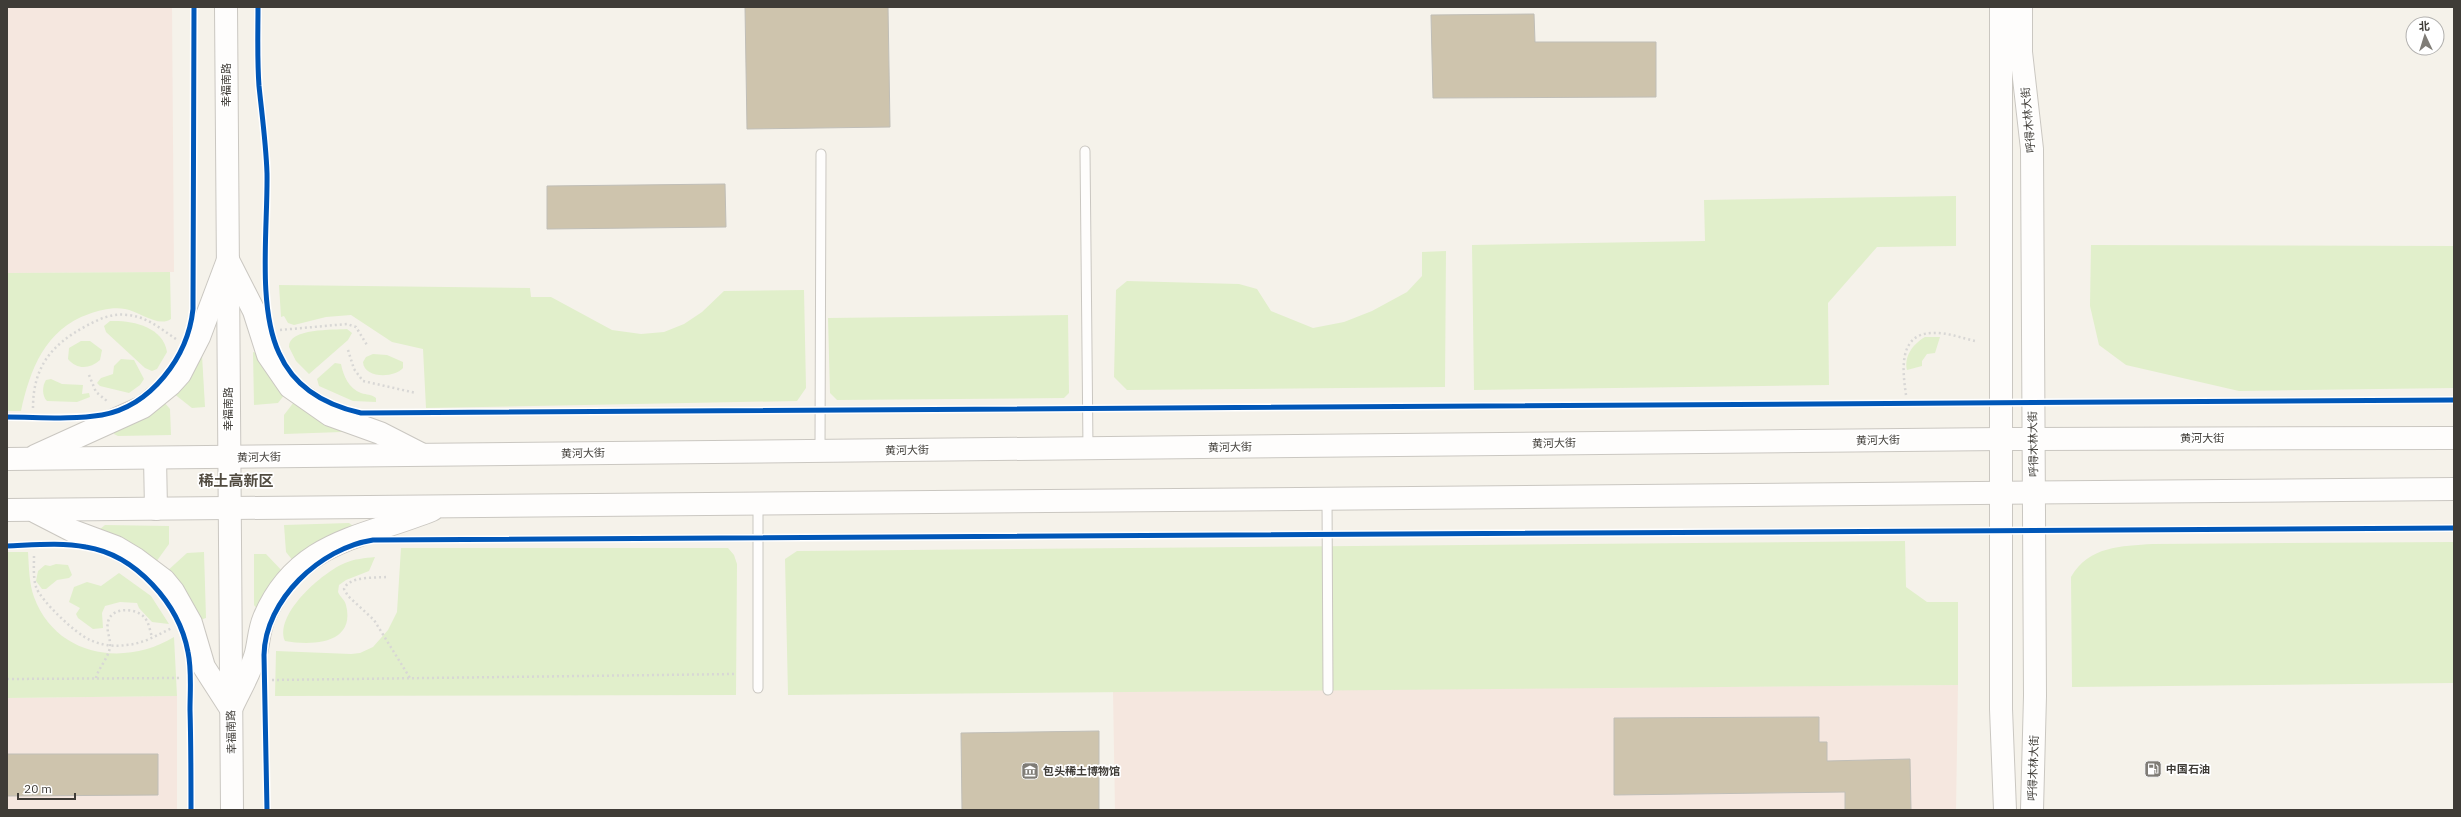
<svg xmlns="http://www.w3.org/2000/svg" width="2461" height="817" font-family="'IBM Plex Sans','Noto Sans SC',sans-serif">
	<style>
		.industrial { fill: #f5e7df }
		.green { fill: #e1efcb }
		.building { fill: #cec4ad; stroke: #c0beb7 }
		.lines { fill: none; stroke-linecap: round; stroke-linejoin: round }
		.lane-casing { stroke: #cac7c1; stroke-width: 11 }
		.secondary-casing { stroke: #cac7c1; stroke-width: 24 }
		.primary-casing { stroke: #cac7c1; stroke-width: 24 }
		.path { stroke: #d8d7d5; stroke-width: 2.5; stroke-dasharray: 2 3; stroke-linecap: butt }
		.lane { stroke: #fefdfc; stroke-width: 9 }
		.secondary { stroke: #fefdfc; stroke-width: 22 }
		.primary { stroke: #fefdfc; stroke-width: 22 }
		.cycleway-casing { stroke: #fff; stroke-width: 8 }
		.cycleway { stroke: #0057b8; stroke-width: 5 }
		.labels { text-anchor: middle; stroke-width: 3.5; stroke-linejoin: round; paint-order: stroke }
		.street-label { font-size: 11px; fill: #3f3c37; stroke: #fff }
		.poi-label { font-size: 11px; font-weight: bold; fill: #3f3c37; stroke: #fff; text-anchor: start }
		.district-label { font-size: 15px; font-weight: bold; fill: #514b40; stroke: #fff }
	</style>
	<rect width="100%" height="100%" fill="#f5f2ea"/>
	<g class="industrial">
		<polygon points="7,7 172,7 174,272 7,273"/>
		<polygon points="1958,685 1956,810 1115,810 1113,691"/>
		<polygon points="177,696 177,810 7,810 7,698"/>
	</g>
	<g class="green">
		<polygon points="1956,196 1956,246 1877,247 1828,303 1829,385 1474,390 1472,245 1705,241 1704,200"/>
		<polygon points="2091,245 2454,246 2454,388 2239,391 2126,365 2099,345 2090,306"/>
		<polygon points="1446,251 1445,387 1127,390 1114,377 1116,290 1127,281 1239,284 1257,289 1271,311 1313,328 1344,322 1372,311 1407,292 1422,276 1422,252"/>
		<path d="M 170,272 L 171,319 C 158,328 139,311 125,309 C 113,307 100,310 89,314 C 45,329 30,370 21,411 L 7,411 L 7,273 Z"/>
		<polygon points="279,285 530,288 531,297 551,297 612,330 641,334 664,332 684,324 702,312 724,291 804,290 806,388 797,401 426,408 423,349 392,342 351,315 326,317 294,325 288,323 284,316 281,317"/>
		<polygon points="1068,315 1069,393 1064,398 837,400 830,393 828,318"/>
		<path d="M 110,321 C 131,320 163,326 167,352 L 157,369 L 152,371 L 145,368 L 106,332 L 104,326 Z"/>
		<path d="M 347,329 L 352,333 L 348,340 L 309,374 L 296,361 L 289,347 C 288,328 334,330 347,329 Z"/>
		<path d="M 1925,337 L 1940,337 L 1935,353 L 1927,354 L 1922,361 L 1922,366 L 1907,370 C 1904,356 1913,344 1925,337 Z"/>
		<path d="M 81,341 L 90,341 L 102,350 L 100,360 C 90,369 77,370 68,359 L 69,348 Z"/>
		<polygon points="253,352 257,353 285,394 278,403 254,405"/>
		<path d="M 373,354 L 387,355 L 403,362 L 403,368 C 395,378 364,379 363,362 L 366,357 Z"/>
		<polygon points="202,355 205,407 192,408 173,393"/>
		<polygon points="121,359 134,360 144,379 140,385 129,393 100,386 97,383 101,378 113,374 114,366"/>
		<path d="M 335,363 L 341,364 C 343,375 349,389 361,393 C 367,395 371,394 376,398 L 376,402 L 353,401 L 319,386 L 317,379 Z"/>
		<path d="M 51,379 L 62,384 L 83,385 L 82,394 L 89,393 L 90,397 L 77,402 L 47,401 C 42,396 42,386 46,380 Z"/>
		<polygon points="163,401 170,409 171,435 118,436 114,434 115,430"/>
		<polygon points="294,402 342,431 342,432 284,434 284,415"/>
		<polygon points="349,523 353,526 294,562 286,552 284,525"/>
		<polygon points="105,525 169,526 169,544 156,562 99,530"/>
		<polygon points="1905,541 1906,587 1927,602 1958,602 1958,685 788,695 785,559 797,551"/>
		<path d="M 2454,542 L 2454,683 L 2072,687 L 2071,577 C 2089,546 2121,546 2153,544 Z"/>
		<polygon points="401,548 728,548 734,555 737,564 736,695 275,696 276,651 351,654 360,653 373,647 388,630 397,612"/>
		<path d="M 7,552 L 28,552 C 29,567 29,583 34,597 C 56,657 125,667 174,637 L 177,696 L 7,698 Z"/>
		<polygon points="204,552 206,618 197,621 165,573 187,553"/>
		<polygon points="254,554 266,554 284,573 257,609 254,605"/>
		<path d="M 375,557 L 369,571 L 346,580 L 339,585 L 338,592 C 340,597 345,600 346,605 C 356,644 312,646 285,641 C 274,614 323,572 345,563 C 354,559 365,558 375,557 Z"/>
		<polygon points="56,564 68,565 72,575 69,578 57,580 46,589 42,589 36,581 38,571 45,565 50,566"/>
		<polygon points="119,573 151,596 169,624 152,622 139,608 137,603 120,602 105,606 102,613 103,628 93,629 78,618 76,614 80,608 69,602 74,587 87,582 101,586"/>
	</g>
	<g class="building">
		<polygon points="745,7 888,7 890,127 747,129"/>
		<polygon points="1534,14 1535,42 1656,42 1656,97 1433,98 1431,15"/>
		<polygon points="725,184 726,227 547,229 547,186"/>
		<polygon points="1819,717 1819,742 1827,742 1827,761 1910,759 1911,810 1845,810 1845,792 1614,795 1614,718"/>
		<polygon points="1099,731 1099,810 962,810 961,733"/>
		<polygon points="7,754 158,754 158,795 7,796"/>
	</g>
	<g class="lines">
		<defs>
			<g id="lane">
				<polyline points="1085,151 1088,448"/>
				<polyline points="820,451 821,154"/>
				<polyline points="1327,498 1328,690"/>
				<polyline points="758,688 758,503"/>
			</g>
			<polyline id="secondary" points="226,7 232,810"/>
			<g id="primary">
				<polyline points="2001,7 2001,709 2005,810"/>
				<polyline points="2021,7 2021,52 2032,149 2035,696 2032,810"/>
				<polyline points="228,260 254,311 268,355 290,387 330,415 380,433 421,454"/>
				<polyline points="35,456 143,407 170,385 180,374 199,337 228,260"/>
				<polyline points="155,458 156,509"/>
				<polyline points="7,459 2001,439 2454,438"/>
				<polyline points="7,510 2454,489"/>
				<polyline points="36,512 73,531 116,547 136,559 164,580 173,591 191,623 204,667 231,709"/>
				<path d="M 231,709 C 239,691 251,672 256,653 C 259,641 259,630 264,618 C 297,540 363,538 432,510"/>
			</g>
		</defs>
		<use href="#lane" class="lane-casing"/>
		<use href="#secondary" class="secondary-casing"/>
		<use href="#primary" class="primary-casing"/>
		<g class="path">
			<polyline points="280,330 347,324 356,327 367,345"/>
			<polyline points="348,350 354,369 363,381 416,393"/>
			<polyline points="89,375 96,392 107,401"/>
			<path d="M 1906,395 C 1903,373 1897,334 1932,333 C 1946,332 1962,338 1975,341"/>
			<path d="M 33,408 C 33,367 51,345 86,326 C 99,319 112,313 127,315 C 146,316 161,329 176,339"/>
			<path d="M 34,556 C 34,566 33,577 36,587 C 41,601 76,634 90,640 C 101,645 115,647 126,645 C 143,644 157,635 172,628"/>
			<path d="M 386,577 C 374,578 349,576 344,589 L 348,596 L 374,620 L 410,678"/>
			<path d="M 96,678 C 98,668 111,655 110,644 C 110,636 105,628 109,619 C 114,607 136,608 144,617 C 149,622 150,631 152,637"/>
			<polyline points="7,679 179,678"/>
			<polyline points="272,680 736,674"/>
		</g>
		<use href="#lane" class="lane"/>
		<use href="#secondary" class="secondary"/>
		<use href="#primary" class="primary"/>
		<defs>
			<g id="cycleway">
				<path d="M 258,7 C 258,33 257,59 259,86 C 262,115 266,144 267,173 C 268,225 257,306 279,353 C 294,387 325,405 361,413 L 2454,400"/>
				<path d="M 7,417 C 38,417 71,420 102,415 C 151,406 188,357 193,309 L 194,7"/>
				<path d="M 7,546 C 33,545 61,542 86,547 C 136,555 179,604 188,652 C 192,671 190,691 190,710 C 191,743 191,777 191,810"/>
				<path d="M 267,810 L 264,655 C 265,600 320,548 373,540 L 2454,528"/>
			</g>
		</defs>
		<use href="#cycleway" class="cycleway-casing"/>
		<use href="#cycleway" class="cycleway"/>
	</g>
	<defs>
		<symbol id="fuel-square" viewBox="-11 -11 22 22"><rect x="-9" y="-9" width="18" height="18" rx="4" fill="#7f7c76" stroke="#fff"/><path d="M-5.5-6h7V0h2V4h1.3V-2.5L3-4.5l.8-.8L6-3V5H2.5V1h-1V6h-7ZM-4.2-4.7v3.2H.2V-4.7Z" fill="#fff"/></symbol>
		<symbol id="museum-square" viewBox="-11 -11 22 22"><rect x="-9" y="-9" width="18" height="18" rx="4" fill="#7f7c76" stroke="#fff"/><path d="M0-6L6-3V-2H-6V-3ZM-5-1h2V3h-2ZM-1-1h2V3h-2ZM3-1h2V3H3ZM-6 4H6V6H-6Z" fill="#fff"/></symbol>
	</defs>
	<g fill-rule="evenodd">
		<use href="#fuel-square" x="2143" y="759" width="20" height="20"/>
		<use href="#museum-square" x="1020" y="761" width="20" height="20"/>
	</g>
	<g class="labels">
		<g class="street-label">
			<text transform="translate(226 85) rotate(-90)" y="4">幸福南路</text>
			<text transform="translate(2028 120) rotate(-95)" y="4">呼得木林大街</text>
			<text transform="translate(228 409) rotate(-90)" y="4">幸福南路</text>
			<text x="2202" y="442">黄河大街</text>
			<text transform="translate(1878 440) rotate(-1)" y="4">黄河大街</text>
			<text transform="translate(1554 443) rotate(-1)" y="4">黄河大街</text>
			<text transform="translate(2033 444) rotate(-91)" y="4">呼得木林大街</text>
			<text transform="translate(1230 447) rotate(-1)" y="4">黄河大街</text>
			<text transform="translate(907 450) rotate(-1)" y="4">黄河大街</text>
			<text transform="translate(583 453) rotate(-1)" y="4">黄河大街</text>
			<text transform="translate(259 457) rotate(-1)" y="4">黄河大街</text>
			<text transform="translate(231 732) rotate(-91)" y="4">幸福南路</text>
			<text transform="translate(2033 768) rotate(-88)" y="4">呼得木林大街</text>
		</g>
		<g class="poi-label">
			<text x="2166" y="773">中国石油</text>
			<text x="1043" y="775">包头稀土博物馆</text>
		</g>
		<g class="district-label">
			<text x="236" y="486">稀土高新区</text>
		</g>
	</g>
	<rect width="2461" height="817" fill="none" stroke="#3f3c37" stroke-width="16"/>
	<g transform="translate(2425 36) rotate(356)"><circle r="19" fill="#ffffff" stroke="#b2b1af"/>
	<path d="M0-3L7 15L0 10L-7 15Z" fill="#7f7c76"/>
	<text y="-6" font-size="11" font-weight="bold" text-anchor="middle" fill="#3f3c37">北</text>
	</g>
	<path d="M18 793v6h57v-6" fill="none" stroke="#3f3c37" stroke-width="2"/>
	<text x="24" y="793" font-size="12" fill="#3f3c37" stroke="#ffffff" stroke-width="3" paint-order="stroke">20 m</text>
</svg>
